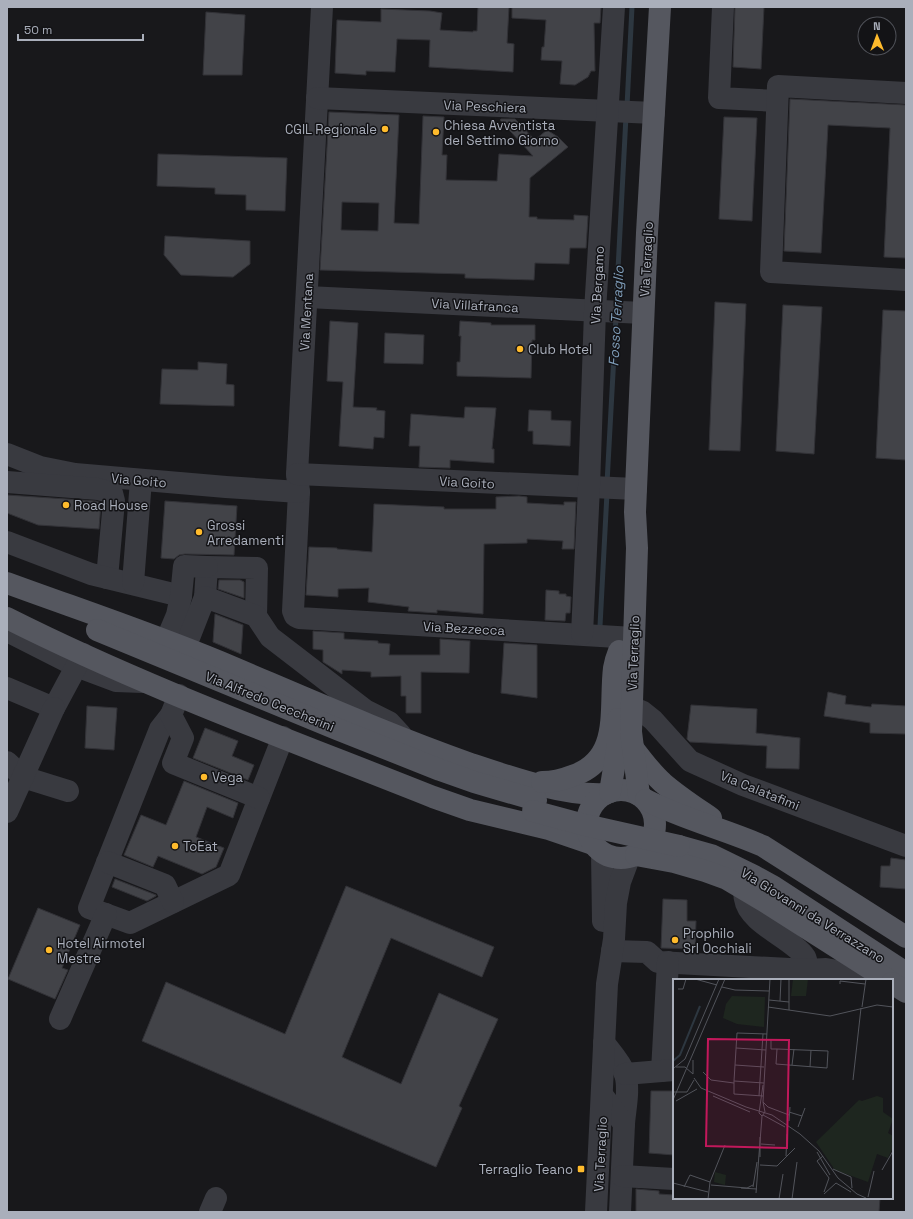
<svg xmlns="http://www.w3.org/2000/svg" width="913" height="1219" font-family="'Space Grotesk',sans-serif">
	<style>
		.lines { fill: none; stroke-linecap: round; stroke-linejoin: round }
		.stream { stroke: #2d3740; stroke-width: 5 }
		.building { fill: #424348; stroke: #323237; fill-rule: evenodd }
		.minor { stroke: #393a40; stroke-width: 22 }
		.major { stroke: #55575f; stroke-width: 22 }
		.major-bridge { stroke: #55575f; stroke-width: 22 }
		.poi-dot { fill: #ffbb2c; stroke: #131316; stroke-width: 1.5 }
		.labels { text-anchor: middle; stroke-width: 3; stroke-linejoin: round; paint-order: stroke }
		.street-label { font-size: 13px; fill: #aaafbb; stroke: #131316 }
		.poi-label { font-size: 13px; fill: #aaafbb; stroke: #131316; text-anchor: start }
		.water-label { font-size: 14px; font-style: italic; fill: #7f9db9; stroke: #131316 }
		.inset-river { fill: none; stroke: #2d3740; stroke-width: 2 }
		.inset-road { fill: none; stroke: #52545b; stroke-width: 1 }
		.view { fill: #c2185b; fill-opacity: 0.15; stroke: #c2185b; stroke-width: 2 }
		.inset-edge { fill: none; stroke: #aaafbb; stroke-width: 2 }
	</style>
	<rect width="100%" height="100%" fill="#18181b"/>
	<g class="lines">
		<g class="stream">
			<polyline points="627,106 632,7"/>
			<polyline points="616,308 626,116"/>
			<polyline points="607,483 616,318"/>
			<polyline points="600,626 607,493"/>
		</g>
	</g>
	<g class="building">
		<polygon points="478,7 509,7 507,43 514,44 513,72 429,67 430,40 397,39 395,72 366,71 366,75 335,73 337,20 381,22 381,9 430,11 442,13 440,30 473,32 473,31 477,31"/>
		<polygon points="512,7 601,7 600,23 594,23 595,71 591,71 588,77 575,85 560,84 562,61 541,60 542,47 544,47 546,20 512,18"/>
		<polygon points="735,7 764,7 761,69 733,67"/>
		<polygon points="206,12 245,15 242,75 203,75"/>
		<polygon points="790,99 906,105 906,258 884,257 890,128 828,125 821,253 784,251"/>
		<path d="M 329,112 L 399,115 L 394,223 L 419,224 L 423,116 L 444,117 L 442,155 L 447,155 L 446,180 L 497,181 L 499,154 L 533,156 L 500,120 L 501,119 L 515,119 L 535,140 L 547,130 L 558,137 L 568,147 L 530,178 L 529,217 L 537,217 L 537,219 L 574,220 L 574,215 L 588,216 L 586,248 L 570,248 L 569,264 L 535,263 L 534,280 L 465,278 L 465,274 L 320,270 ZM 342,202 L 379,203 L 378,231 L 341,230 Z"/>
		<polygon points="724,117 757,118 752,221 719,219"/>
		<polygon points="158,154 287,158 285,211 246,210 246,195 215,194 215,188 157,186"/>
		<polygon points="165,236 250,241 250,264 233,277 181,275 164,255"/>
		<polygon points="715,302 746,304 740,451 709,450"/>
		<polygon points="783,305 822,307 814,454 776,451"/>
		<polygon points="883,310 906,311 906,460 876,458"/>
		<polygon points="330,321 358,323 353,407 377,408 376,410 385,411 384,438 374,437 373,449 339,446 343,382 327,381"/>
		<polygon points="460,321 491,323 491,325 535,325 535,340 532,340 531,378 457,376 457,362 460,362 461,336 459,336"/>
		<polygon points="385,333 424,335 423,364 384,363"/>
		<polygon points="198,362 227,364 226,384 234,385 234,406 160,404 162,369 198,370"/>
		<polygon points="465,407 496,408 492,449 494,449 494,463 450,460 450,468 419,467 420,446 409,446 411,414 464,418"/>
		<polygon points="529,410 551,411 551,420 571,421 570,446 533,444 533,431 528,431"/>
		<polygon points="7,495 96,501 101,503 99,529 38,525 7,513"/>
		<polygon points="519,496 527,497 527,503 564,505 564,502 576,502 574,549 562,549 563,541 527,539 527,543 484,544 483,614 437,610 437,613 408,611 409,607 368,602 369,588 338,589 338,597 306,595 309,547 337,548 337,549 372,552 374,504 444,507 444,509 496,509 496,497"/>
		<polygon points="165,501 237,506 234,555 185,554 179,555 174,559 161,558"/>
		<polygon points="219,580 240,580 244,582 244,598 218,589"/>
		<polygon points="546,590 559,591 559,594 566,594 566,596 571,597 570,613 566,613 565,621 545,620"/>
		<polygon points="215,614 243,625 241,654 213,642"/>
		<polygon points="313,631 344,633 344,639 378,641 378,643 390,644 389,655 440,655 440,639 470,641 469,673 421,672 421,713 406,713 406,696 401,696 401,676 371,677 371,672 342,670 342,674 323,662 323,650 313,649"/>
		<polygon points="504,643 537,645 537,698 501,693"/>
		<polygon points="828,692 846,696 845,704 871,707 872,704 906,706 906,734 870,733 870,723 824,716"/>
		<polygon points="691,705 757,709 756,733 800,738 799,769 766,768 767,746 690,742 687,739"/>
		<polygon points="87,706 117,708 114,750 85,748"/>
		<polygon points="205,728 238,741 232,756 254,765 248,780 193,758"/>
		<polygon points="184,781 238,803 233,818 207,807 196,837 224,848 216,867 202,874 158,856 153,867 124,855 141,815 166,825"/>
		<polygon points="891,858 906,860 906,889 880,887 881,866 890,866"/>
		<polygon points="115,879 156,895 156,896 147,901 112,887"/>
		<polygon points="346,886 494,947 482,977 391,938 342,1057 401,1084 439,993 498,1019 459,1106 462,1108 436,1167 142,1041 166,982 285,1034"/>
		<polygon points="663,899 687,900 687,921 696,921 695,949 661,948"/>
		<polygon points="38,908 80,925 62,968 68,970 55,999 8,979"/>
		<polygon points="651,1091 674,1091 674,1155 649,1153"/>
		<polygon points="636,1189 659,1191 659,1194 674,1195 674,1198 880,1198 879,1212 636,1212"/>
	</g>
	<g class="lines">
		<g class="minor">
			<polyline points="322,7 297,474 299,492 293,611 295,616 299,618 634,638"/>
			<polyline points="723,7 719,98 777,101"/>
			<polyline points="906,93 778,86 771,272 906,280"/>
			<polyline points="317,98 654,113"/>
			<polyline points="307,297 643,313"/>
			<polyline points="7,454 40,467 75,474 226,487 299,492"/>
			<polyline points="297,474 636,489"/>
			<polyline points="7,482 98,489 112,493 114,501 107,578"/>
			<polyline points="7,542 91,574 181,596"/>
			<polyline points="133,583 141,480"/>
			<polyline points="205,597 207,567 257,568 256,616"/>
			<polyline points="7,631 76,666 116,681 143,682"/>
			<polyline points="582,634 589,487 595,311 614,7"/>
			<polyline points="166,641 177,615 181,596 184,566 207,567"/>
			<polyline points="185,648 205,597 256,616 270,637 365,710 389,722 401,735"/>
			<polyline points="7,688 54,708 83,654"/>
			<polyline points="179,695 171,715 160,729 89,908 130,923 229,875 283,737"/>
			<polyline points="631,707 643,712 653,720 690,761 743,785 906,846"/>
			<polyline points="171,715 183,738 173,763 259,798"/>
			<polyline points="7,762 23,777 68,791"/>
			<polyline points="7,812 54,708"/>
			<polyline points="602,853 603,921"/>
			<polyline points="107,862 165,885 173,902"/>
			<path d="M 746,890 C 745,892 744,896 745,899 C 748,923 793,939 805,957 C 807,961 807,966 808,970"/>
			<polyline points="612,951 647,952 658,962 808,970 826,969 843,972 857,971"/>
			<polyline points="60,1019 106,914"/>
			<path d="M 604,1043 C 611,1052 621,1063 625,1074 C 630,1089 625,1109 624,1124"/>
			<polyline points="662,1071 668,962"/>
			<polyline points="625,1074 674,1070"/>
			<polyline points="603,1096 624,1124 620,1212"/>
			<polyline points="622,1176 674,1179"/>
			<polyline points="210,1212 216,1198"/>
			<polyline points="596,1212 607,984 614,939 616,903 620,882 629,858"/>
		</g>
		<g class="major">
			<path d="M 7,583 C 78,609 150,633 220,662 C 303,697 386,734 471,764 C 510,777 564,796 605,794"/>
			<path d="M 7,618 C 144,687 290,740 433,797 L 470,810 L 549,829 L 593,844"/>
			<polyline points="97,630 337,729 440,770 474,782 536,800"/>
			<path d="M 633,748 C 642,760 652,773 663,783 C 678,796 695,807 711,818"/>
			<path d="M 542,782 C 553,782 562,780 572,776 C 622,760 609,709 614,668 C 615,662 617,656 619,651"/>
			<circle cx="621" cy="824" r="34"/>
			<polyline points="610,792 618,744 618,719"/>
			<polyline points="639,795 631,732 637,548 635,512 647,233 660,7"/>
			<path d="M 646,800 C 683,819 724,829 763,846 L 906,937"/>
			<polyline points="679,846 711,855 754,876 774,887 906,973"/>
			<polyline points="636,855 674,862 705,871 727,879 764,901 888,980"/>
			<polyline points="892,983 906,992"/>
		</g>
		<polyline class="major-bridge" points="533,811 581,824 679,846"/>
	</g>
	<g class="poi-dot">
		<circle cx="385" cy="129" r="4"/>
		<circle cx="436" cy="132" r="4"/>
		<circle cx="520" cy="349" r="4"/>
		<circle cx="66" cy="505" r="4"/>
		<circle cx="199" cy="532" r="4"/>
		<circle cx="204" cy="777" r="4"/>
		<circle cx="175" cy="846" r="4"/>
		<circle cx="675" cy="940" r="4"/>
		<circle cx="49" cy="950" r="4"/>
		<rect x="577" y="1165" width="8" height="8" rx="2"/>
	</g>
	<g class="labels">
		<g class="street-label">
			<text transform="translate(485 106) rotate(2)" y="5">Via Peschiera</text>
			<text transform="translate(646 259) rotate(-87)" y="5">Via Terraglio</text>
			<text transform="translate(597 285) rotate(-87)" y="5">Via Bergamo</text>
			<text transform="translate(475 305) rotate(3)" y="5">Via Villafranca</text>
			<text transform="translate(306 312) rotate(-87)" y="5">Via Mentana</text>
			<text transform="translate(139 480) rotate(5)" y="5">Via Goito</text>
			<text transform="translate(467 482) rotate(3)" y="5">Via Goito</text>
			<text transform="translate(464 628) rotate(3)" y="5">Via Bezzecca</text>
			<text transform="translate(633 653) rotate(-88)" y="5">Via Terraglio</text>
			<text transform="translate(270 701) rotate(22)" y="5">Via Alfredo Ceccherini</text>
			<text transform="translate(760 790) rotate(22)" y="5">Via Calatafimi</text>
			<text transform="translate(813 915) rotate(32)" y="5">Via Giovanni da Verrazzano</text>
			<text transform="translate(600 1154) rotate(-87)" y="5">Via Terraglio</text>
		</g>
		<g class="poi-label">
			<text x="444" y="130">Chiesa Avventista<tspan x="444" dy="15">del Settimo Giorno</tspan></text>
			<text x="377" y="134" text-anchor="end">CGIL Regionale</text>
			<text x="528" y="354">Club Hotel</text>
			<text x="74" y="510">Road House</text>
			<text x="207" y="530">Grossi<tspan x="207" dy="15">Arredamenti</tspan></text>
			<text x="212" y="782">Vega</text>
			<text x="183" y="851">ToEat</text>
			<text x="683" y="938">Prophilo<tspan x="683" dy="15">Srl Occhiali</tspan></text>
			<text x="57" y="948">Hotel Airmotel<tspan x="57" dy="15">Mestre</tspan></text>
			<text x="573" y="1174" text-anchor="end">Terraglio Teano</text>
		</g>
		<g class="water-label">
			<text transform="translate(616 316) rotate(-87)" y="5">Fosso Terraglio</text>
		</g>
	</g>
	<g transform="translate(673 979)">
		<rect width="220" height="220" fill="#18181b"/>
		<path d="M 120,0 L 135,0 L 133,17 L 118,17 ZM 59,17 L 92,18 L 91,48 L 64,45 L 50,39 L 53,25 ZM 204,117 L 210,119 L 210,133 L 220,140 L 215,154 L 220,157 L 220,168 L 215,179 L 204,175 L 195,203 L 162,191 L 143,163 L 186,121 L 189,122 ZM 42,193 L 53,196 L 52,206 L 41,203 Z" fill="#1e261f"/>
		<path class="inset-river" d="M 0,82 L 7,76 L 27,27"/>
		<path class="inset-road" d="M 22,0 L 44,6M 116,0 L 116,31M 167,5 L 167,2 L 192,5M 49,8 L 62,11 L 96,12M 5,10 L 10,10 L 13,0M 96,21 L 116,23M 107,22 L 108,0M 95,28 L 157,37 L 204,26 L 220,28M 189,28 L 193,0M 98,60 L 98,70 L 104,70 L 103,85 L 154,89 L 155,72 L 104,70M 63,69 L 93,71M 62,86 L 91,88M 119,86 L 121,70M 3,88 L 12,88 L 20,95M 137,88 L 138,71M 1,89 L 12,80 L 46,0M 30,93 L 38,101 L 61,104M 20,95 L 20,81M 21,99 L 28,109 L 73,128 L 99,136 L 127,155 L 146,172 L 165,199 L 184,215 L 193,219M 180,101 L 188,29M 61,102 L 91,104M 90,106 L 86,134 L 89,137 L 92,133 L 90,123 L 97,0M 0,113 L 14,113 L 21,101M 40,117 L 77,133M 86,117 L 90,55M 90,117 L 61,115 L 61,102 L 64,54 L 94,55M 0,121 L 52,0M 3,122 L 24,110M 90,123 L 95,128 L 116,136M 116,133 L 129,137M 90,136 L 112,148M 116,142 L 117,128M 125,148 L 132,129M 87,158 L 87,178M 88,165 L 102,166M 144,173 L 157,196M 113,177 L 114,155M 150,177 L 144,182 L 156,199 L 151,213M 87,186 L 104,187 L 122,169M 160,190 L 178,198 L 179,209M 209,191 L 220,172M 0,204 L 35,213M 38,206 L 74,209 L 80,206M 11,208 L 17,196 L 37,203M 80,208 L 84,183M 68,209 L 84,210M 83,214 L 89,137M 151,215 L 163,204 L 178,213M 195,218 L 201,192M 35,220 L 37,203 L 52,166M 106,220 L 110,195M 119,220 L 124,183"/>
		<path class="view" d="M 35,60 L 116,61 L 114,169 L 33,167 Z"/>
		<rect width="220" height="220" class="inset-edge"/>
	</g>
	<rect width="913" height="1219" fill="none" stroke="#aaafbb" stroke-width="16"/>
	<g transform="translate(877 36) rotate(359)"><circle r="19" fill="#131316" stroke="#4f5158"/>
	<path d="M0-3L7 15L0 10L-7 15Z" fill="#ffbb2c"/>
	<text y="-6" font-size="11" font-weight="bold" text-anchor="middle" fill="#aaafbb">N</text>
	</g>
	<path d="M18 34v6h125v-6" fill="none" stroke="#aaafbb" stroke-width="2"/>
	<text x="24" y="34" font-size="12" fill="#aaafbb" stroke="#131316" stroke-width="3" paint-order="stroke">50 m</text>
</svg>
